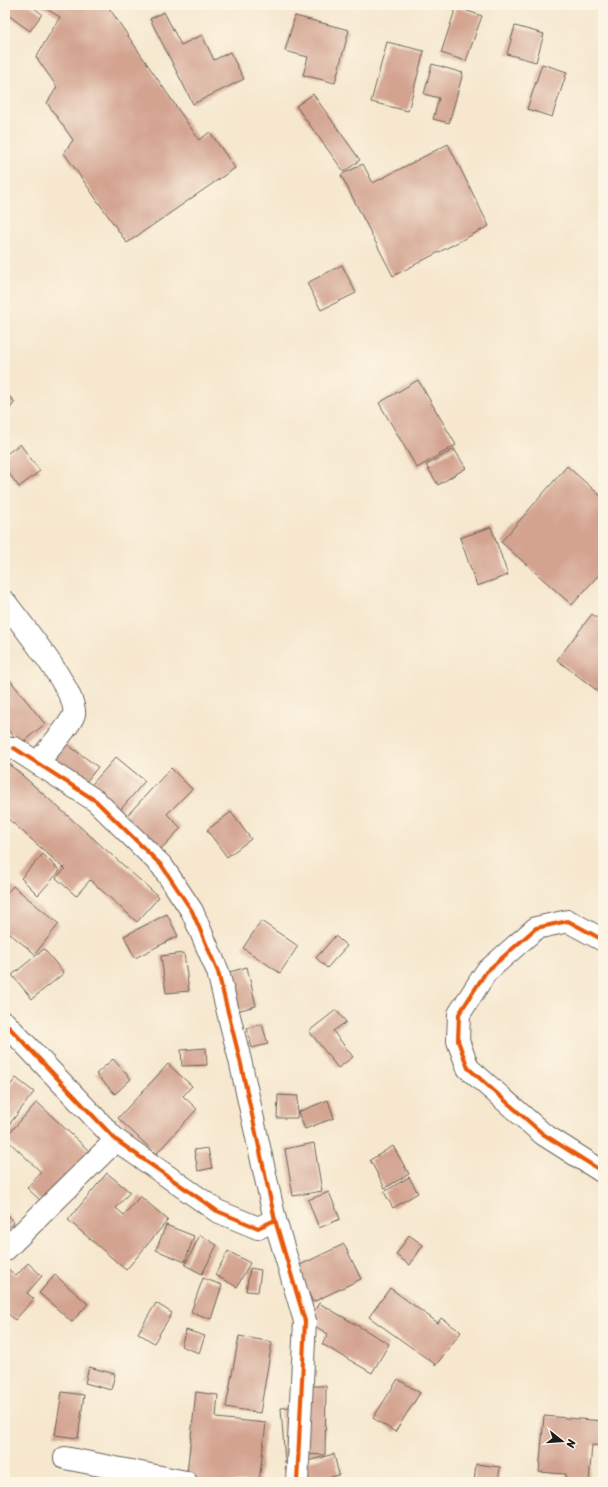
<svg xmlns="http://www.w3.org/2000/svg" width="608" height="1487" font-family="Sriracha,sans-serif">
	<style>
		.building { fill: #d3a390 }
		.lines { fill: none; stroke-linecap: round; stroke-linejoin: round }
		.minor-casing { stroke: #68635a; stroke-width: 24 }
		.minor { stroke: #fff; stroke-width: 22 }
		.cycleway-casing { stroke: #fcf5e5; stroke-width: 6 }
		.cycleway { stroke: #e8590c; stroke-width: 4 }
	</style>
	<rect width="100%" height="100%" fill="#fcf5e5"/>
	<filter id="ink" filterUnits="userSpaceOnUse"><feTurbulence type="fractalNoise" baseFrequency=".025" numOctaves="2"/><feDisplacementMap in="SourceGraphic" scale="8" xChannelSelector="R" yChannelSelector="G"/><feConvolveMatrix kernelMatrix="1 2 1 2 8 2 1 2 1" color-interpolation-filters="sRGB"/></filter>
	<filter id="wash" filterUnits="userSpaceOnUse"><feTurbulence type="fractalNoise" baseFrequency=".012" numOctaves="4" result="noise"/><feDisplacementMap in="SourceGraphic" scale="16" xChannelSelector="R" yChannelSelector="G"/><feGaussianBlur stdDeviation="0.9" result="paint"/><feColorMatrix in="noise" values="0 0 0 0 0 0 0 0 0 0 0 0 0 0 0 0 0 1.4 0 .05"/><feComposite in="paint" operator="in"/></filter>
	<g filter="url(#wash)">
		<rect width="100%" height="100%" fill="#f6e7ce"/>
		<g id="blocks">
			<g class="building">
				<polygon points="5,5 30,5 42,14 30,31 5,13"/>
				<polygon points="40,5 107,5 199,140 210,132 235,168 127,243 64,153 73,140 47,103 57,87 36,57 60,17"/>
				<polygon points="456,7 482,16 466,61 441,53"/>
				<polygon points="164,12 181,45 202,35 214,60 230,52 244,79 193,104 150,19"/>
				<polygon points="295,16 349,30 335,83 303,75 308,57 285,51"/>
				<polygon points="515,26 544,34 536,62 507,54"/>
				<polygon points="387,42 424,51 408,111 371,102"/>
				<polygon points="432,64 463,73 449,123 433,119 439,98 424,94"/>
				<polygon points="542,64 567,72 552,117 527,109"/>
				<polygon points="313,94 360,160 344,172 296,106"/>
				<polygon points="448,144 489,226 393,276 341,175 363,164 373,183"/>
				<polygon points="342,265 356,293 321,310 307,283"/>
				<polygon points="418,380 456,445 417,468 379,403"/>
				<polygon points="5,393 15,402 5,414"/>
				<polygon points="20,444 40,471 19,487 5,468 5,455"/>
				<polygon points="454,449 466,468 438,485 426,465"/>
				<polygon points="567,466 603,498 603,570 572,605 501,542"/>
				<polygon points="491,527 508,575 477,586 460,538"/>
				<polygon points="592,614 603,623 603,695 557,660"/>
				<polygon points="5,674 45,724 20,744 5,726"/>
				<polygon points="64,742 98,767 82,787 49,762"/>
				<polygon points="116,757 145,781 116,815 87,790"/>
				<polygon points="5,760 159,897 137,922 90,880 76,896 56,878 65,869 5,816"/>
				<polygon points="171,768 192,789 167,814 181,828 157,853 123,820"/>
				<polygon points="231,812 251,839 227,857 207,830"/>
				<polygon points="43,854 60,871 38,895 21,878"/>
				<polygon points="13,886 59,924 35,954 9,933 5,937 5,895"/>
				<polygon points="167,914 178,936 135,958 124,936"/>
				<polygon points="261,921 298,946 280,973 243,948"/>
				<polygon points="335,936 347,946 327,968 316,958"/>
				<polygon points="44,949 64,973 32,999 12,975"/>
				<polygon points="184,953 189,991 166,993 161,956"/>
				<polygon points="247,967 256,1006 229,1013 219,975"/>
				<polygon points="336,1010 346,1022 333,1031 353,1057 338,1068 309,1031"/>
				<polygon points="262,1024 268,1044 252,1048 247,1028"/>
				<polygon points="206,1048 207,1065 182,1066 181,1050"/>
				<polygon points="113,1059 131,1079 115,1094 96,1074"/>
				<polygon points="168,1064 192,1086 183,1096 197,1109 156,1154 118,1118"/>
				<polygon points="16,1078 34,1092 5,1130 5,1092"/>
				<polygon points="278,1095 298,1096 297,1118 277,1118"/>
				<polygon points="328,1100 334,1118 305,1129 298,1112"/>
				<polygon points="37,1102 89,1151 42,1202 27,1188 41,1172 5,1138"/>
				<polygon points="314,1143 322,1191 293,1196 285,1149"/>
				<polygon points="393,1146 409,1174 385,1188 370,1160"/>
				<polygon points="208,1148 212,1168 198,1171 194,1150"/>
				<polygon points="107,1173 130,1192 116,1208 124,1215 140,1196 168,1220 126,1270 68,1220"/>
				<polygon points="409,1177 418,1193 393,1208 384,1192"/>
				<polygon points="329,1192 340,1219 319,1228 308,1200"/>
				<polygon points="5,1211 14,1223 5,1230"/>
				<polygon points="166,1225 194,1236 185,1262 156,1250"/>
				<polygon points="200,1235 217,1245 202,1274 185,1265"/>
				<polygon points="409,1235 423,1245 410,1265 396,1255"/>
				<polygon points="344,1244 361,1279 313,1302 296,1267"/>
				<polygon points="228,1251 250,1263 237,1287 215,1275"/>
				<polygon points="28,1263 42,1276 27,1293 34,1299 15,1320 5,1311 5,1266 16,1276"/>
				<polygon points="250,1268 261,1270 258,1292 246,1291"/>
				<polygon points="55,1275 88,1304 72,1322 39,1293"/>
				<polygon points="203,1278 222,1285 211,1319 191,1312"/>
				<polygon points="390,1288 438,1323 441,1318 461,1332 436,1365 369,1317"/>
				<polygon points="156,1303 172,1313 154,1343 138,1333"/>
				<polygon points="319,1303 389,1344 372,1373 322,1344 328,1334 308,1322"/>
				<polygon points="186,1330 205,1336 199,1353 181,1346"/>
				<polygon points="239,1336 272,1342 260,1413 226,1407"/>
				<polygon points="89,1367 115,1374 111,1390 85,1383"/>
				<polygon points="398,1379 420,1393 395,1432 373,1418"/>
				<polygon points="306,1386 326,1386 325,1455 306,1454"/>
				<polygon points="62,1392 84,1395 78,1438 55,1435"/>
				<polygon points="196,1392 218,1395 216,1418 266,1423 259,1482 186,1482"/>
				<polygon points="297,1406 301,1462 285,1463 281,1408"/>
				<polygon points="544,1416 603,1421 603,1446 592,1445 589,1482 565,1482 566,1474 539,1472"/>
				<polygon points="334,1454 339,1475 313,1482 289,1482 285,1467"/>
				<polygon points="476,1464 500,1467 498,1482 474,1482"/>
				<polygon points="602,1467 603,1482 600,1482"/>
				<polygon points="98,1472 129,1482 94,1482"/>
			</g>
		</g>
	</g>
	<g filter="url(#ink)">
		<use href="#blocks" fill-opacity="0" stroke="#68635a" stroke-width="1"/>
		<g class="lines">
			<defs>
				<g id="minor">
					<path d="M 5,602 C 19,621 78,693 74,714 C 71,725 45,753 37,763"/>
					<polyline points="603,940 568,921 536,928 486,972 459,1014 458,1041 468,1068 543,1134 603,1172"/>
					<polyline points="5,1023 116,1140 217,1211 258,1228 275,1220 240,1060 218,972 192,911 162,866 96,801 14,748"/>
					<polyline points="275,1220 305,1321 297,1482"/>
					<polyline points="5,1250 116,1140"/>
					<polyline points="65,1458 186,1482"/>
				</g>
			</defs>
			<use href="#minor" class="minor-casing"/>
			<use href="#minor" class="minor"/>
			<defs>
				<g id="cycleway">
					<polyline points="603,940 568,921 536,928 486,972 459,1014 458,1041 468,1068 543,1134 603,1172"/>
					<polyline points="5,1023 116,1140 217,1211 258,1228 275,1220 240,1060 218,972 192,911 162,866 96,801 14,748"/>
					<polyline points="275,1220 305,1321 297,1482"/>
				</g>
			</defs>
			<use href="#cycleway" class="cycleway-casing"/>
			<use href="#cycleway" class="cycleway"/>
		</g>
	</g>
	<rect width="608" height="1487" fill="none" stroke="#fcf5e5" stroke-width="20"/>
	<g transform="translate(562 1441) rotate(107)" stroke="#fcf5e5" stroke-width="3" paint-order="stroke">
	<path d="M0-3L7 15L0 10L-7 15Z" fill="#1c1c1c"/>
	<text y="-6" font-size="11" font-weight="bold" text-anchor="middle" fill="#1c1c1c">N</text>
	</g>
</svg>
